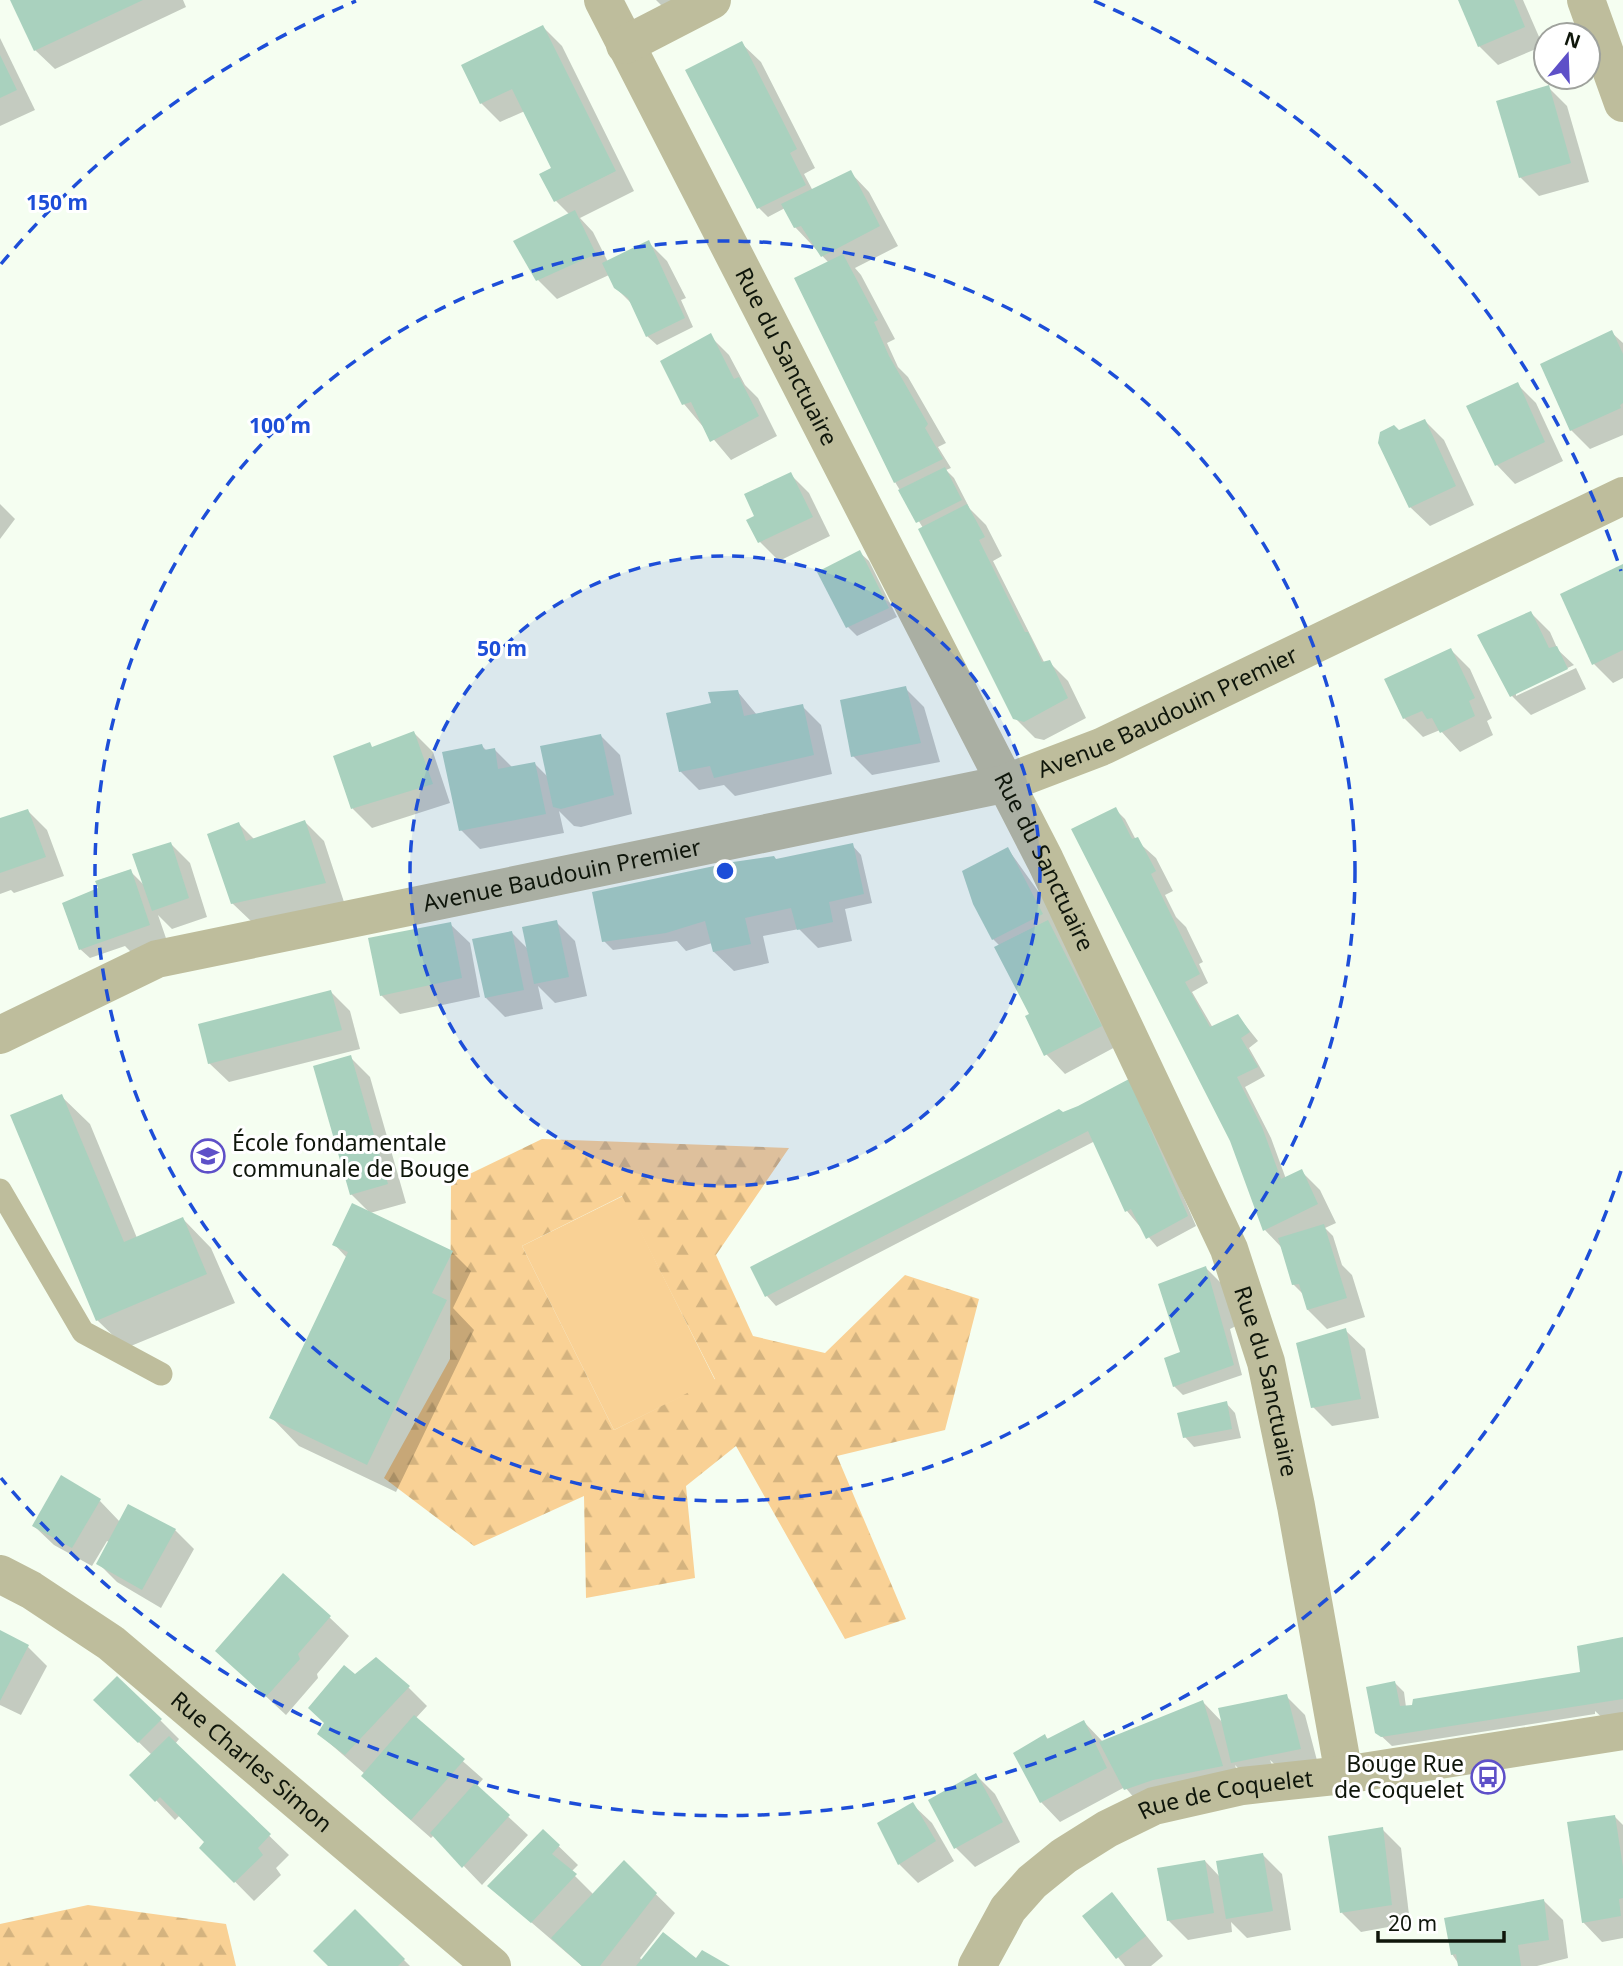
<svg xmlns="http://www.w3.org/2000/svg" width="1623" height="1966" font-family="'Noto Sans',sans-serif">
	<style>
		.green { fill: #f9d195 }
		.forest { fill: url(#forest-firs); fill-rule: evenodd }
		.shadow { fill: #0003 }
		.building { fill: #a9d1be }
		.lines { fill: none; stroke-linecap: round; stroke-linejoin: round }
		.lane { stroke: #bebd9c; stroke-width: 23 }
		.street { stroke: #bebd9c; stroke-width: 38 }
		.ring { fill: none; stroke: #1d4ed8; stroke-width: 3.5; stroke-dasharray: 12 9 }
		.labels { text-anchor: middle; stroke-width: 6; stroke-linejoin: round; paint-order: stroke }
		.street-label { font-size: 23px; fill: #0f160b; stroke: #fff }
		.poi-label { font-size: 23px; fill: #0f160b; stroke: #fff; text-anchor: start }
		.centre { fill: #1d4ed8; stroke: #fff; stroke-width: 3.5 }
		.ring-label { font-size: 21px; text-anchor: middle; font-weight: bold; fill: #1d4ed8; stroke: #fff; stroke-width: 6; stroke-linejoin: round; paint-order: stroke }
	</style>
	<defs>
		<pattern id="forest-firs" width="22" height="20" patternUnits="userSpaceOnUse" patternTransform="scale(1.75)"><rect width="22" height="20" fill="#f9d195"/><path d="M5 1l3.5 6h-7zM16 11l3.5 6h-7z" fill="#d4b37f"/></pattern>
	</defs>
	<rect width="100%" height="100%" fill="#f5fef1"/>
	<polygon class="green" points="623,1196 715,1380 614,1430 522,1246"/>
	<g class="forest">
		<path d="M 542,1139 L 789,1148 L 716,1255 L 753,1336 L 825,1353 L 905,1275 L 979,1299 L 945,1430 L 837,1456 L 906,1619 L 845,1639 L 736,1446 L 686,1486 L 695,1578 L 586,1598 L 584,1496 L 474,1546 L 384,1478 L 450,1359 L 451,1183 ZM 622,1196 L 715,1379 L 614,1430 L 522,1246 Z"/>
		<polygon points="88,1905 226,1924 236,1966 0,1966 0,1924"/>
	</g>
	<g class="shadow">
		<polygon points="12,0 183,0 186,7 55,69 35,50"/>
		<polygon points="656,0 695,0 663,7"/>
		<polygon points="1459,0 1523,0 1543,46 1498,65 1479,46"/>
		<polygon points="543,27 562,46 634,191 580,218 593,232 608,262 648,242 667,261 686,298 681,300 693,327 657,345 647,336 633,305 615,287 609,275 557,299 538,280 570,215 556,201 553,169 525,111 500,122 481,103"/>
		<polygon points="0,38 35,110 0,126"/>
		<polygon points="741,43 761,62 815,168 804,174 813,191 850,172 869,192 898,246 855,268 861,275 895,339 887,343 898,367 908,377 946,443 938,447 951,468 946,470 954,478 970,509 986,525 1002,556 993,561 1045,664 1049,662 1068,681 1086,718 1044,740 1035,738 1015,718 923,528 895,482 829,263 795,227 785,208 768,217 759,208"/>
		<polygon points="1548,87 1567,106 1589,182 1539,196 1520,177"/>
		<polygon points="1612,333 1623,343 1623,435 1590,449 1571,430"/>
		<polygon points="710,336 729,355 745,385 758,398 777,436 731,460 684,404"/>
		<polygon points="1517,384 1536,403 1563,461 1515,484 1496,464"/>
		<polygon points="1425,421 1444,440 1474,505 1430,526 1410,507"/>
		<polygon points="790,474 809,493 830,536 779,561 760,542 756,517"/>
		<polygon points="0,504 15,519 0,539"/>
		<polygon points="859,552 869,561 897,617 857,636 848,627"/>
		<polygon points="1623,566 1623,678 1613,683 1594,664"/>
		<polygon points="1531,613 1550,632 1558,650 1574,665 1516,692 1516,696 1576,668 1586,689 1531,715 1512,696"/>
		<polygon points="1451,650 1470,669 1492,718 1487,721 1493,735 1460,752 1440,730 1423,737 1404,718"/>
		<polygon points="905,688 924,707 940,762 872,775 853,756"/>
		<polygon points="737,691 757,715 802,706 821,725 832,774 735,796 724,785 699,790 680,771 713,705"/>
		<polygon points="414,733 433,752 450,803 372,828 353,809 336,757 373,748"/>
		<polygon points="601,736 620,755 632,814 581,827 574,826 559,811 564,833 480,849 461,830 482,746 487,751 495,750 513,768 535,764 548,777"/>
		<polygon points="1115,809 1125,819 1136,840 1156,858 1173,891 1165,895 1176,917 1186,927 1203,962 1199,964 1208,983 1192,992 1213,1028 1238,1016 1258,1041 1249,1048 1265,1076 1245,1087 1271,1138 1286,1179 1301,1171 1320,1190 1336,1223 1325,1228 1333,1236 1342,1265 1352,1275 1365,1317 1327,1329 1308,1310 1304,1295 1293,1284 1282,1248 1265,1230"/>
		<polygon points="28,811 47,830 64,876 14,893 11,890 0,894 0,820"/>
		<polygon points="305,822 324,841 344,902 252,922 232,903 239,824 255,840"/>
		<polygon points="171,844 190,863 207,917 172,929 158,915 168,944 135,956 125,946 90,958 80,949 99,889 130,871 145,886"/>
		<polygon points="852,845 861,855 872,903 845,909 852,941 818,948 799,929 763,936 769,963 734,971 714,952 712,943 686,951 677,941 613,950 604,941 776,861"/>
		<polygon points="1008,849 1043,898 1119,1045 1065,1074 1046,1054 1032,1015 1000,946 993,939"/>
		<polygon points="556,922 575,941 587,996 555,1003 538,986 543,1009 505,1017 486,998 512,933 528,949"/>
		<polygon points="450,924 470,943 480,997 400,1014 381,995"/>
		<polygon points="331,992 350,1011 360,1049 229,1082 209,1063"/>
		<polygon points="350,1057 370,1077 406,1203 370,1213 452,1252 471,1271 453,1308 474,1330 396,1492 299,1446 271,1417 347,1258 334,1244 369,1212 351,1194"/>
		<polygon points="1138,1091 1196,1226 1157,1247 1127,1211 1095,1141 776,1306 767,1296 752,1268 1063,1114"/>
		<polygon points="61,1096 90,1124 137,1238 183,1219 211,1248 235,1303 126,1348 97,1320"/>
		<polygon points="1206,1268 1225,1287 1236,1326 1230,1329 1242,1375 1183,1395 1174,1386"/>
		<polygon points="1345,1330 1365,1349 1379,1418 1332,1426 1313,1407"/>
		<polygon points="1226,1403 1235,1413 1241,1438 1194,1447 1185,1437"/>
		<polygon points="100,1501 120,1522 175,1530 194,1549 161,1608 117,1582 98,1563 109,1542 107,1541 92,1566 54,1545 34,1526"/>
		<polygon points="329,1617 349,1636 317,1674 318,1678 286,1715 217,1651"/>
		<polygon points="0,1632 28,1647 47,1666 21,1715 0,1705"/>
		<polygon points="1623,1639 1623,1721 1608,1723 1595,1711 1595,1714 1392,1746 1377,1732 1395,1683 1404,1692 1406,1707 1579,1674"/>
		<polygon points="355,1676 408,1687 427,1706 415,1719 483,1779 476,1787 528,1835 482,1885 434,1835 431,1838 382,1795 363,1776 365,1774 319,1734"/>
		<polygon points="118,1678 179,1739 175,1744 289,1855 276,1868 281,1875 254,1901 202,1848 207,1842 180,1815 175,1820 132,1775 152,1755 115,1719"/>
		<polygon points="1286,1696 1305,1715 1319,1768 1285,1774 1270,1760 1272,1765 1242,1772 1235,1765 1241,1784 1135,1799 1125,1787 1060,1822 1041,1802 1015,1753 1045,1736 1049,1740 1084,1722 1103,1742 1203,1702 1223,1723"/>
		<polygon points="976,1775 995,1794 1020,1842 975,1867 956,1848"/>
		<polygon points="912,1804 932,1823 954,1861 918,1883 899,1864"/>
		<polygon points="1614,1816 1623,1825 1623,1938 1602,1942 1583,1922"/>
		<polygon points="1382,1829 1401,1848 1410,1923 1361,1932 1342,1913"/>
		<polygon points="543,1831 578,1865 571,1872 594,1895 624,1863 675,1913 640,1958 642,1961 696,1961 727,1966 582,1966 489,1886"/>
		<polygon points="1263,1855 1282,1874 1291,1930 1247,1938 1231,1922 1232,1932 1188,1940 1168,1920 1205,1861 1220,1877"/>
		<polygon points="1112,1894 1163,1956 1151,1966 1125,1966 1085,1916"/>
		<polygon points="1544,1901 1563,1920 1568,1958 1537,1966 1460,1966 1452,1954"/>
		<polygon points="355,1911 410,1966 330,1966"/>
	</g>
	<g class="building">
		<polygon points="10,0 143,0 34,51"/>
		<polygon points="1458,0 1514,0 1525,27 1478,47"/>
		<polygon points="543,25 616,171 554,202 539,174 551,168 512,89 480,104 461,65"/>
		<polygon points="742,41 797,149 790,153 806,185 757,209 685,70"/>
		<polygon points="0,55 17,90 0,98"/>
		<polygon points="1549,85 1571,163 1519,178 1496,101"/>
		<polygon points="851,170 880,226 821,257 801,226 794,228 781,204"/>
		<polygon points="575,210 596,254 536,281 513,241"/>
		<polygon points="649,240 685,318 646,337 628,298 614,288 602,263"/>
		<polygon points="843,254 878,320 874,322 889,356 928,424 925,428 943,459 894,483 794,278"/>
		<polygon points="1612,330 1623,354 1623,403 1620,405 1621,408 1570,431 1540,364"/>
		<polygon points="711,333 734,379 739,377 759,416 710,442 691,402 682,405 660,361"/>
		<polygon points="1518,382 1545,442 1495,466 1466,406"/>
		<polygon points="1425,419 1456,486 1409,508 1378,443 1380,432 1394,425 1399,430"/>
		<polygon points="945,467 962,500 916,523 898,490"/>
		<polygon points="791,472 813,517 758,543 746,520 754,516 744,494"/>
		<polygon points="967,504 985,537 979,540 1025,632 1028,632 1042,662 1050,660 1068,698 1024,722 1013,719 918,529"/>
		<polygon points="860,550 889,608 846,628 817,572"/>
		<polygon points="1623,564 1623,650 1592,665 1560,594"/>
		<polygon points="1531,611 1549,648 1557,646 1568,669 1510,697 1477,635"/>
		<polygon points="1451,648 1475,698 1469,701 1475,716 1440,733 1432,718 1427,719 1422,711 1403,719 1384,679"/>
		<polygon points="906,686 921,743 851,757 840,700"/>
		<polygon points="738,690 744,716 803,704 814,755 714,778 710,766 679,772 666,713 711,703 708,692"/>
		<polygon points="414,731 433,784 351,809 333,756 370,742 372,747"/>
		<polygon points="601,734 614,795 561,809 553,807 540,746"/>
		<polygon points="482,744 484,750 495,748 498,769 535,762 546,814 459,831 442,752"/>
		<polygon points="1116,807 1132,839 1138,837 1156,871 1151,874 1200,974 1185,982 1210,1027 1238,1014 1250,1032 1241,1038 1258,1067 1237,1077 1262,1127 1281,1179 1302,1169 1318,1204 1263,1231 1230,1141 1071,829"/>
		<polygon points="28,809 46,857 0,873 0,818"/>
		<polygon points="305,820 326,883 231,904 207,834 239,822 246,841"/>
		<polygon points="171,842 189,898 152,911 132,854"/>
		<polygon points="853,843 864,894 829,902 833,922 797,930 791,908 745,918 751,944 713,952 705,921 666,933 602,942 592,892 733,862 774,856 776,859"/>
		<polygon points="1008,847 1043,914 992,940 973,904 962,871"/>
		<polygon points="131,869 150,925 79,950 62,903 98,888 95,881"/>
		<polygon points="557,920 569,977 534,984 522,927"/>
		<polygon points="1048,920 1102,1026 1044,1056 1025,1016 1029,1014 994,947"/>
		<polygon points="451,922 462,978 380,996 368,938"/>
		<polygon points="512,931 524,990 485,998 472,939"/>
		<polygon points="331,990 342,1030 208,1064 198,1024"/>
		<polygon points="351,1055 388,1184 350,1195 313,1066"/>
		<polygon points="1129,1079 1188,1216 1146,1239 1131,1209 1125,1212 1088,1131 765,1297 750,1267 1059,1109 1063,1112 1078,1106"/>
		<polygon points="62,1094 124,1242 183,1217 207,1274 96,1321 10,1115"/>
		<polygon points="352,1203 453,1251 432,1293 447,1300 367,1465 269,1418 348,1252 332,1245"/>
		<polygon points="1324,1224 1347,1298 1307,1310 1299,1284 1292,1285 1278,1238"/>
		<polygon points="1206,1266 1234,1365 1173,1387 1164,1358 1180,1352 1158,1284"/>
		<polygon points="1346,1328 1361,1399 1311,1408 1296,1343"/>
		<polygon points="1227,1401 1232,1429 1183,1438 1177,1413"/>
		<polygon points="61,1475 101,1499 72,1548 32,1526"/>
		<polygon points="128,1504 176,1529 142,1590 96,1564"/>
		<polygon points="283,1573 331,1616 298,1654 300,1659 266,1697 215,1651"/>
		<polygon points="0,1630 29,1645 0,1701"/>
		<polygon points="1623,1637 1623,1699 1381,1737 1375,1733 1366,1687 1395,1681 1400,1706 1412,1705 1413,1699 1580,1672 1577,1646"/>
		<polygon points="376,1657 410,1686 345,1755 317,1734 324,1723 308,1708 344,1665 355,1674"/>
		<polygon points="117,1676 162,1719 138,1743 93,1700"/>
		<polygon points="1287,1694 1301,1749 1231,1763 1218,1708"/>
		<polygon points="1203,1700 1223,1766 1153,1780 1124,1790 1099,1742"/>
		<polygon points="414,1715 465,1759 411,1820 361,1776"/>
		<polygon points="1084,1720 1107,1768 1040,1803 1013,1753 1045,1734 1047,1739"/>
		<polygon points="169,1736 271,1834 258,1848 263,1855 234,1883 199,1848 204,1842 160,1797 155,1802 129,1775"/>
		<polygon points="976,1773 1003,1822 954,1849 928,1800"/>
		<polygon points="475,1783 510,1815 462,1868 430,1833"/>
		<polygon points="913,1802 936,1841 898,1865 877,1823"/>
		<polygon points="1615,1815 1623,1867 1623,1898 1619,1899 1621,1916 1582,1923 1567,1822"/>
		<polygon points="1383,1827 1392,1905 1340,1913 1328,1836"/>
		<polygon points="543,1829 560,1845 552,1854 577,1874 531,1923 487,1886"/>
		<polygon points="1263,1853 1273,1911 1226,1919 1216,1861"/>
		<polygon points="624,1860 657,1893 600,1966 582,1966 551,1938"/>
		<polygon points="1205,1860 1214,1913 1167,1921 1157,1868"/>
		<polygon points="1112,1892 1146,1936 1116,1959 1082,1916"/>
		<polygon points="1544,1899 1549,1940 1518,1945 1521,1966 1458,1966 1456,1954 1451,1955 1444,1918"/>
		<polygon points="355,1909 405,1959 398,1966 328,1966 313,1951"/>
		<polygon points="663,1932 696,1958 702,1950 730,1966 636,1966"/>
	</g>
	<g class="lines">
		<polyline class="lane" points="0,1190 83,1332 161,1374"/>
		<g class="street">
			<path id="s1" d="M 603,0 L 1045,860 L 1229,1249 L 1266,1362 L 1296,1506 L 1344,1775"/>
			<polyline points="1586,0 1623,103"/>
			<polyline points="625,45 712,0"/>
			<path id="s2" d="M 0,1035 L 157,959 L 1004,784 L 1101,747 L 1623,496"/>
			<path id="s3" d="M 0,1574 L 31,1590 L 111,1643 L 492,1966"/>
			<path id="s4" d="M 977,1966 L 1008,1909 L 1032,1882 L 1064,1856 L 1107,1829 L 1154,1806 L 1242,1786 L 1344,1775 L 1623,1731"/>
		</g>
	</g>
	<circle cx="725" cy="871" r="315" fill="#1d4ed8" fill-opacity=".12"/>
	<g class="ring">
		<circle cx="725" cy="871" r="315"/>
		<circle cx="725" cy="871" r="630"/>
		<path d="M1621 1171A945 945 0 0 1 1 1478M1 264A945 945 0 0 1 356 1M1094 1A945 945 0 0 1 1621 571"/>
	</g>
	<defs>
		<symbol id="school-ring" viewBox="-11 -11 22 22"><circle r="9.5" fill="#fff" stroke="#5e50c8" stroke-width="1.5"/><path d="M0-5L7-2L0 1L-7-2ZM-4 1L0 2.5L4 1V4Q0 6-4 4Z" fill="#5e50c8"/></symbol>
		<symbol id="bus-ring" viewBox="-11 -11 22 22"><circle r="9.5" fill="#fff" stroke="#5e50c8" stroke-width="1.5"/><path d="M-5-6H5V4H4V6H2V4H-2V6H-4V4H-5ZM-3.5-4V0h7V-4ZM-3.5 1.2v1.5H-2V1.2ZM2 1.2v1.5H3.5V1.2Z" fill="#5e50c8"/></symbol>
	</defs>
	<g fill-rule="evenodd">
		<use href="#school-ring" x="189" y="1137" width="38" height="38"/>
		<use href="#bus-ring" x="1469" y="1758" width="38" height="38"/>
	</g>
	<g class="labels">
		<g class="street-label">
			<text dy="8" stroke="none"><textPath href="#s1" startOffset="401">Rue du Sanctuaire</textPath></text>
			<text dy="8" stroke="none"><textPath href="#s2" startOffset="1218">Avenue Baudouin Premier</textPath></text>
			<text dy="8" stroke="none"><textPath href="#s1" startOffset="968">Rue du Sanctuaire</textPath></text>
			<text dy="8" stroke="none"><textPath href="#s2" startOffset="588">Avenue Baudouin Premier</textPath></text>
			<text dy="8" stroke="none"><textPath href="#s1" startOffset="1535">Rue du Sanctuaire</textPath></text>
			<text dy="8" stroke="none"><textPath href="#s3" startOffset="315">Rue Charles Simon</textPath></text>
			<text dy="8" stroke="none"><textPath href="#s4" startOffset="318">Rue de Coquelet</textPath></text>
		</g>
		<g class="poi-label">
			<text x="232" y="1151">École fondamentale<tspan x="232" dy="26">communale de Bouge</tspan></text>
			<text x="1464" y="1772" text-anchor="end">Bouge Rue<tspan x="1464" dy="26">de Coquelet</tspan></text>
		</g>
	</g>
	<circle cx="725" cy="871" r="10" class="centre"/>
	<g class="ring-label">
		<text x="57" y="210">150 m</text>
		<text x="280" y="433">100 m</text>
		<text x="502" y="656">50 m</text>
	</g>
	<g transform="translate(1567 56) rotate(19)"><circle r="33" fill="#ffffff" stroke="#9fa29d" stroke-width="2"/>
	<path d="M0-5L12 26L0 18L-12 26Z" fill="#5e50c8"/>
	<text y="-10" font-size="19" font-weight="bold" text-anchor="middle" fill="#0f160b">N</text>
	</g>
	<path d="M1378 1931v10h126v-10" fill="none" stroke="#0f160b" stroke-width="3.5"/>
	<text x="1388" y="1931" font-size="21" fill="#0f160b" stroke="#ffffff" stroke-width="5" paint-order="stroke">20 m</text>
</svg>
